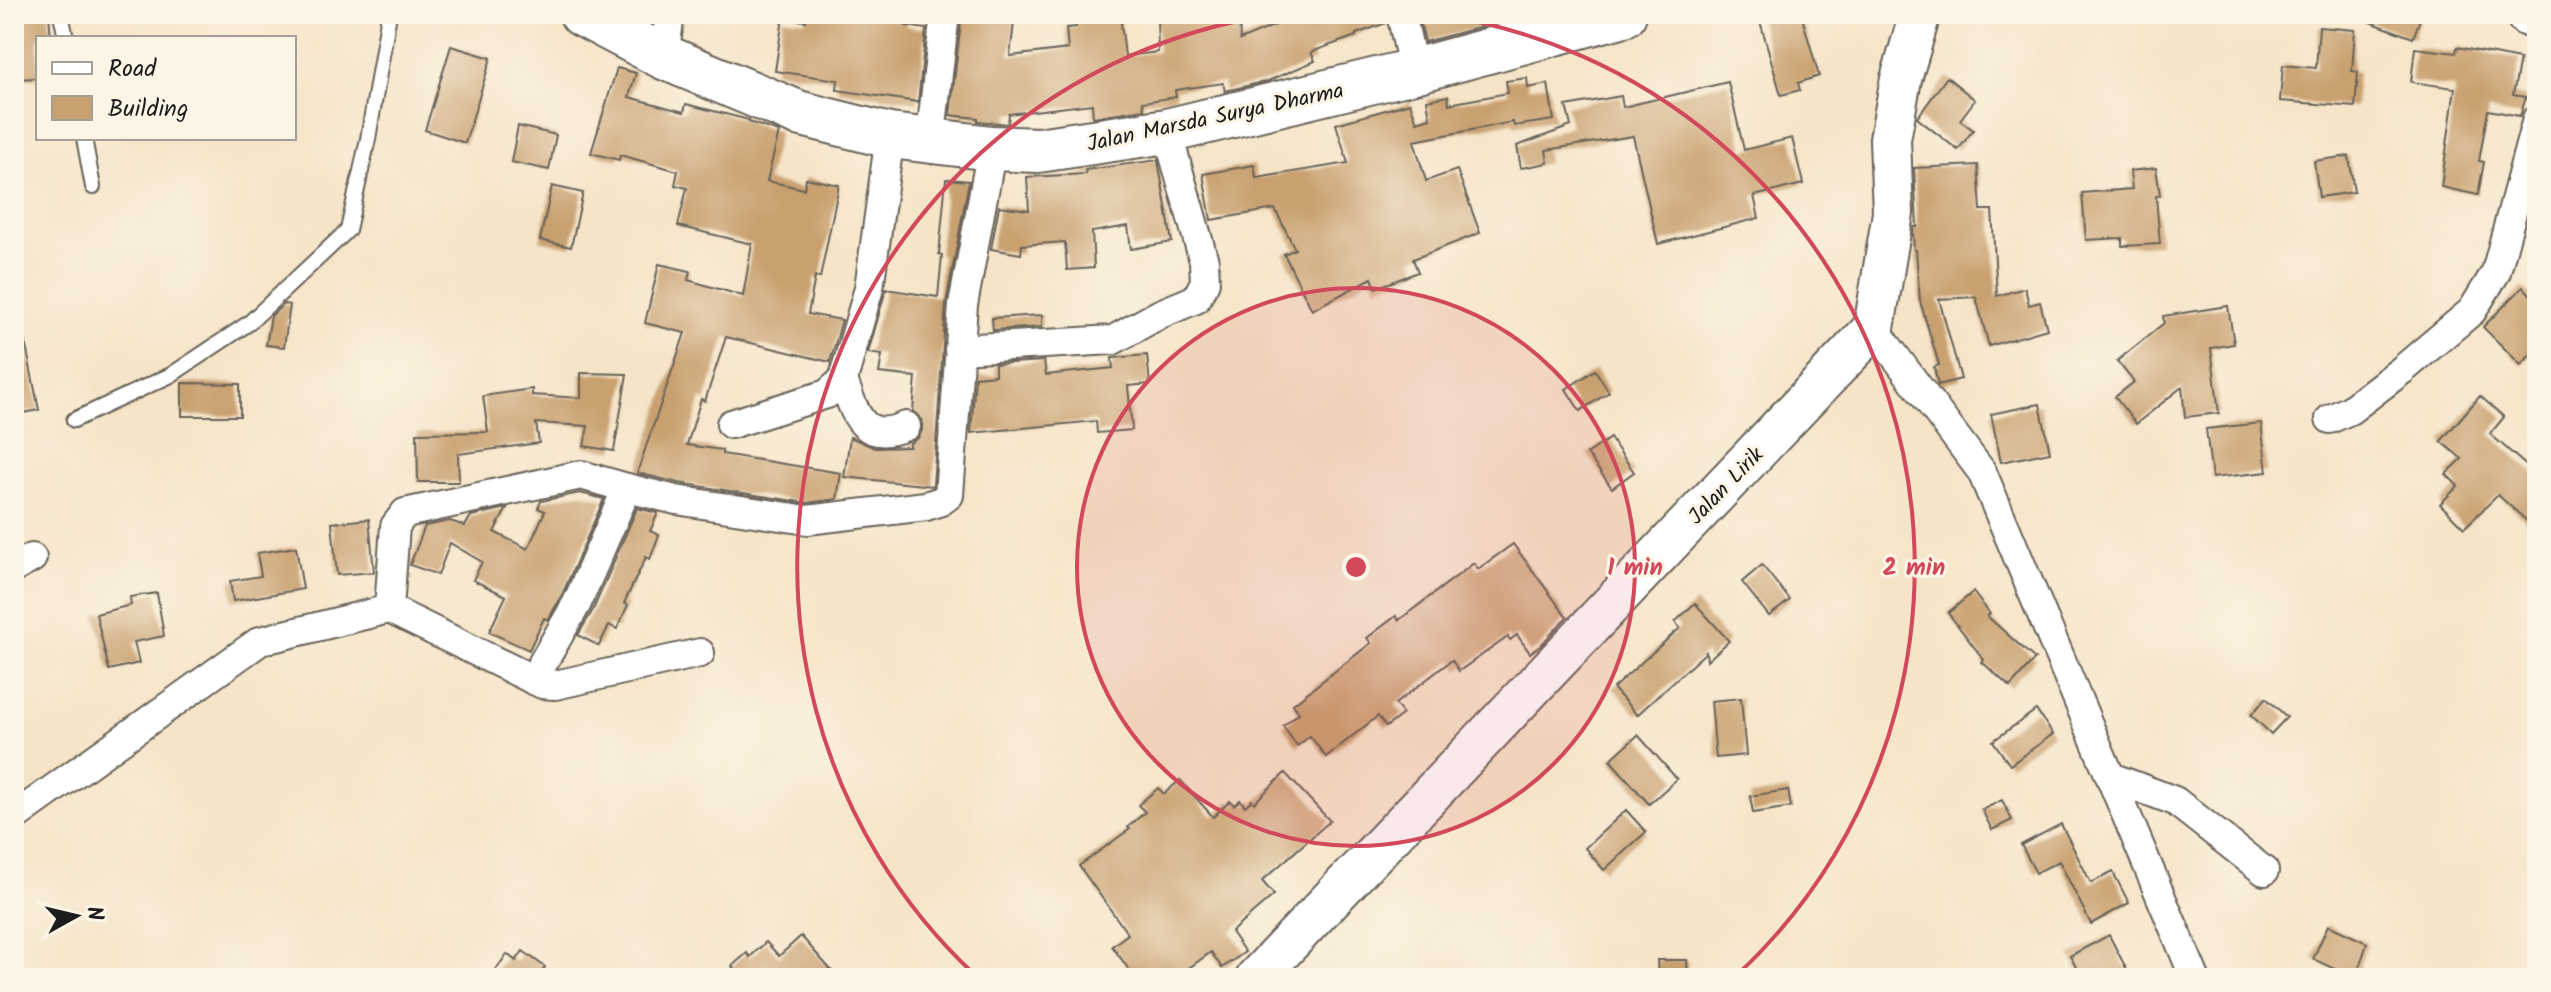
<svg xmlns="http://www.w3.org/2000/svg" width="2551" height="992" font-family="Kalam,sans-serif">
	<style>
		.building { fill: #c9a070 }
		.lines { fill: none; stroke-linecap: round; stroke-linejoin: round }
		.lane-casing { stroke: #686258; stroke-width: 18 }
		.street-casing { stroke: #686258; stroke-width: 32 }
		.secondary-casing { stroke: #686258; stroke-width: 44 }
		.highway-casing { stroke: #686258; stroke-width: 48 }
		.lane { stroke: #fff; stroke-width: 14 }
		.street { stroke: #fff; stroke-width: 28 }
		.secondary { stroke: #fff; stroke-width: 40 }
		.highway { stroke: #fff; stroke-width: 44 }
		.ring { fill: none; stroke: #d1495b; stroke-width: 4 }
		.labels { text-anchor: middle; stroke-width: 6; stroke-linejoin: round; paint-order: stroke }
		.street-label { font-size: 22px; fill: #1c1c1c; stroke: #fcf5e5 }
		.centre { fill: #d1495b; stroke: #fcf5e5; stroke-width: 4 }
		.ring-label { font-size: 24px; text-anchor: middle; font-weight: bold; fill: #d1495b; stroke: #fcf5e5; stroke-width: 6; stroke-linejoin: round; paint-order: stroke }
	</style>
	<rect width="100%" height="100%" fill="#fcf5e5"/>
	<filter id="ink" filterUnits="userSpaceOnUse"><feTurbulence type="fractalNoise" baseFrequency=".0125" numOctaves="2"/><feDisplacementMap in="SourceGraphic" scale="16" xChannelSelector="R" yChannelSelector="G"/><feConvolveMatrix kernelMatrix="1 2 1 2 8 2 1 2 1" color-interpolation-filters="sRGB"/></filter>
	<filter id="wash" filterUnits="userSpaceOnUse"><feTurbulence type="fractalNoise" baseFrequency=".006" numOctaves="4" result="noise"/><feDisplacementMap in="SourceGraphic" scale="32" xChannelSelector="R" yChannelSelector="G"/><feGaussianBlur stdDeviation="1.8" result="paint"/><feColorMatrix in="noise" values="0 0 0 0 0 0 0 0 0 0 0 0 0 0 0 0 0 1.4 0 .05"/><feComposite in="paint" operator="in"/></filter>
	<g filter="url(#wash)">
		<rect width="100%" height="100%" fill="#f5e4c8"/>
		<g id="blocks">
			<g class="building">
				<polygon points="14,14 49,14 51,38 38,38 38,78 14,79"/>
				<polygon points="806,14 906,14 906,26 926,29 918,102 837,90 838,80 775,71 783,18 806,21"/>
				<polygon points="962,14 1015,14 1010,56 1068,49 1066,28 1076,27 1074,14 1120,14 1125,56 1158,52 1157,14 1239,14 1240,40 1302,14 1384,14 1386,23 1356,34 1356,36 1311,52 1315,61 1268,81 1225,91 1223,83 1175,90 1176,97 1143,102 1144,109 1093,117 1092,104 1009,114 1008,124 978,121 978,118 950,115"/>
				<polygon points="1418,14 1482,14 1484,26 1425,42"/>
				<polygon points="1758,14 1801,14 1819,76 1798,83 1800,90 1781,95"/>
				<polygon points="2354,14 2422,14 2413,38 2354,16"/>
				<polygon points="2319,27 2355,30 2352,71 2358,72 2355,107 2280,101 2283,65 2316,68"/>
				<polygon points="451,46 491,58 465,143 425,130"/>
				<polygon points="2457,47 2520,59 2513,95 2526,97 2520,116 2488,110 2479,161 2484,162 2478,195 2441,187 2455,88 2411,82 2415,48 2456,53"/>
				<polygon points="617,68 636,73 629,97 684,112 686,104 749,120 749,122 779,132 767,181 804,189 806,178 839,185 820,278 815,277 808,314 842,320 830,362 726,337 705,401 701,399 687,445 722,450 722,454 841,473 837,499 807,503 679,483 637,473 685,333 645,323 659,264 690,271 688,280 743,296 752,244 678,226 687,188 675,185 678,171 620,155 619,160 591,153"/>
				<polygon points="1947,77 1975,100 1960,120 1973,130 1958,150 1917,118"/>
				<polygon points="1527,78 1528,88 1548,84 1554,120 1514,126 1513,122 1414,141 1426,181 1457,170 1480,233 1413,259 1418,272 1376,288 1372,278 1312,310 1284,254 1295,249 1275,209 1211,220 1203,174 1254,165 1256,178 1348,163 1336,124 1410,103 1417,122 1430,118 1427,100 1448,96 1449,104 1508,93 1506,81"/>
				<polygon points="1728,82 1744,150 1792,138 1803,184 1754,196 1759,218 1658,244 1633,136 1546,150 1548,163 1521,168 1517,146 1571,126 1566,106 1621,96 1623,107"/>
				<polygon points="518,126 556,135 549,170 511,162"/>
				<polygon points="2349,156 2354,192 2319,197 2314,161"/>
				<polygon points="1158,160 1172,242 1131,249 1128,226 1092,232 1094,268 1067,270 1065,242 1022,245 1021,254 991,249 999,206 1029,210 1027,177 1086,174 1085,170"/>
				<polygon points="1978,165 1981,210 1992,210 1997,296 2025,288 2029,305 2040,302 2047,329 1989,346 1976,297 1939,299 1961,379 1938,385 1934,367 1939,365 1920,301 1916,250 1914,250 1913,233 1914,227 1917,227 1914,168"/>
				<polygon points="2156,168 2160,195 2156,196 2160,244 2122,246 2122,238 2086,240 2082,193 2132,189 2130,171"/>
				<polygon points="946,179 969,181 946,304 933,486 844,477 850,437 875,448 910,447 910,443 918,438 922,430 922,420 913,411 916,377 879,373 882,355 868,353 886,289 938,297 942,255 939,254"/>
				<polygon points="552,186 583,193 571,247 540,240"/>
				<polygon points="2523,287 2537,301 2537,348 2521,365 2483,327"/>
				<polygon points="284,304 290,305 284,347 266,345 271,316"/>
				<polygon points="2228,306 2234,344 2211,348 2219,413 2185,417 2182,387 2136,424 2115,397 2134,382 2117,361 2164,323 2163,316"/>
				<polygon points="1042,315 1042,327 993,330 992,318"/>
				<polygon points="23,331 39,410 14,415 14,332"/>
				<polygon points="1147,355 1150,384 1128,386 1132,430 1097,433 1096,421 971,433 975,377 995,375 995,364 1044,361 1046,375 1113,368 1112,358"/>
				<polygon points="1595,370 1609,392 1580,411 1566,389"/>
				<polygon points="581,373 627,374 614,451 584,446 588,426 536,423 539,443 458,454 459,482 418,482 417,433 488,432 483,396 532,389 532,395 581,398"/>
				<polygon points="182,383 240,384 240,416 182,416"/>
				<polygon points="2480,396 2504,417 2490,434 2537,475 2537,530 2498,495 2464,528 2440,504 2458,486 2446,474 2462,459 2441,441"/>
				<polygon points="2040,404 2050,452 2001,462 1991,414"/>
				<polygon points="2261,423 2267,472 2212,478 2206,429"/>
				<polygon points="1610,438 1634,472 1612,488 1587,454"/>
				<polygon points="580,493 604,499 562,595 548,620 544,618 529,650 489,632 506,596 473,580 482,562 450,543 438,575 410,565 425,526 450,521 465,526 471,516 507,508 494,532 528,549 545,511 538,508 541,501"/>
				<polygon points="637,508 658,513 650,531 659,535 650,559 646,557 624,603 628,605 617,629 609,625 599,646 578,635 593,610"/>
				<polygon points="369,519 374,572 337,575 332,523"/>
				<polygon points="1513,544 1567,617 1540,646 1530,653 1517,635 1510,640 1508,637 1459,671 1452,660 1395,704 1403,714 1386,727 1378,716 1326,757 1310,736 1297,746 1283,726 1299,713 1293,704 1371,643 1367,638 1396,616 1399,620 1474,563 1478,569"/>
				<polygon points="296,547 303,589 233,601 230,581 261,576 257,553"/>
				<polygon points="1762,565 1790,600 1769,616 1742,582"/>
				<polygon points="1973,592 1990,614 1987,616 2035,659 2010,687 1982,662 1984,660 1948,613"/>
				<polygon points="157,593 164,636 134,642 139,663 109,670 96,614 131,605 130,597"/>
				<polygon points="1695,603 1729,641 1707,661 1706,652 1637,715 1613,688 1680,628 1675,622"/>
				<polygon points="1741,698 1746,755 1716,758 1711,701"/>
				<polygon points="2266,698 2287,717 2271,734 2251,715"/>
				<polygon points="2036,710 2053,734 2010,765 1993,741"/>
				<polygon points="1638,735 1677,779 1649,804 1610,760"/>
				<polygon points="1285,773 1330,821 1262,881 1274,895 1231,932 1245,952 1222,968 1211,952 1175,978 1135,978 1112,946 1128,934 1079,866 1130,829 1128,827 1145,812 1138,805 1158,788 1164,794 1180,780 1213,817 1230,801 1234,805 1240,800 1245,806 1252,800 1254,803"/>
				<polygon points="1788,790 1791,807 1753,813 1750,796"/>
				<polygon points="2002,800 2012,820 1992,830 1982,810"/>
				<polygon points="1626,810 1646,832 1604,870 1585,848"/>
				<polygon points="2061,824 2091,883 2113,872 2129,903 2091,924 2059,861 2036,873 2021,845"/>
				<polygon points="2328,925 2367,943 2356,978 2335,978 2337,970 2313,959"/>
				<polygon points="2109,935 2127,970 2113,978 2082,978 2070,956"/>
				<polygon points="801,936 838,978 742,978 732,966 747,953 750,957 766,942 779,956"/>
				<polygon points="523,951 545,967 538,978 490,978 507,954 516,961"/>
				<polygon points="1657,960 1687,960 1688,978 1658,978"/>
			</g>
		</g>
	</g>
	<g filter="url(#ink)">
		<use href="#blocks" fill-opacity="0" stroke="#686258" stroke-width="2"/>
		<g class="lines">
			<defs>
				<g id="lane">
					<polyline points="61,14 66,38"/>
					<polyline points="84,138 93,187"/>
					<polyline points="74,420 171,375 249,323 348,230 368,139 389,14"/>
				</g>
				<g id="street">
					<polyline points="1401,14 1414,71"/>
					<polyline points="664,57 670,14"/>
					<polyline points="930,142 945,14"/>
					<polyline points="1874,328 1982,472 2195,978"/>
					<polyline points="959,349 1113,340 1160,314 1196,299 1205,282 1204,261 1167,131"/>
					<path d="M 843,380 C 856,415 862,444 906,426"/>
					<polyline points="2330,419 2350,410 2402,370 2472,311 2496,272 2537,119"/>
					<polyline points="731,424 827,394 843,380 869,288 890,136"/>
					<polyline points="627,488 676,500 807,520 926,506 941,501 949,495 963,305 992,148"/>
					<polyline points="14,568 32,558"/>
					<polyline points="389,609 395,526 405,513 581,475 627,488 577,603 533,680"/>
					<polyline points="2111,777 2175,801 2264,871"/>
					<polyline points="14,817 260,641 389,609 542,684 555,685 700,653"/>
				</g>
				<polyline id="secondary" points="1256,978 1874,328 1893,213 1890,139 1901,79 1920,14"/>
				<g id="highway">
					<polyline points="582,14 664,57 798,113 890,136 992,148 1038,150 1167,131 1414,71 1624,14"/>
					<polyline points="2528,14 2537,18"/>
				</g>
			</defs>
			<use href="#lane" class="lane-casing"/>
			<use href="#street" class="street-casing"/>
			<use href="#secondary" class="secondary-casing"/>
			<use href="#highway" class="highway-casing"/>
			<use href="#lane" class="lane"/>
			<use href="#street" class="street"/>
			<use href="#secondary" class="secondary"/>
			<use href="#highway" class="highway"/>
		</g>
	</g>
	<circle cx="1356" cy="567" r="279" fill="#d1495b" fill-opacity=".12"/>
	<g class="ring">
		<circle cx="1356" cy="567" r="279"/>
		<path d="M975 975A558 558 0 0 1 1278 14M1434 14A558 558 0 0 1 1737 975"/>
	</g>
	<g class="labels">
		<g class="street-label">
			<text transform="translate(1215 116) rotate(-12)" y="8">Jalan Marsda Surya Dharma</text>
			<text transform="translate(1725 485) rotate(-46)" y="8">Jalan Lirik</text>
		</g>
	</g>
	<circle cx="1356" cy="567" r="12" class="centre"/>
	<g class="ring-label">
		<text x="1635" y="575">1 min</text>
		<text x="1914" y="575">2 min</text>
	</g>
	<rect width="2551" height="992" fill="none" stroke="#fcf5e5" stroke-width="48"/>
	<rect x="36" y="36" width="260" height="104" fill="#fcf5e5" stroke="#a29e95" stroke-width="2"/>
	<rect x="52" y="62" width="40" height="12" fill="#ffffff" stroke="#a29e95" stroke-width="2"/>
	<text x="108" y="76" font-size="24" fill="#1c1c1c">Road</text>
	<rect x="52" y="96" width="40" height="24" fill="#c9a070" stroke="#a29e95" stroke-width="2"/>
	<text x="108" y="116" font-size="24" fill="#1c1c1c">Building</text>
	<g transform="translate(76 916) rotate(82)" stroke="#fcf5e5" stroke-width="6" paint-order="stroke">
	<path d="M0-6L14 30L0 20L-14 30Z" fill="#1c1c1c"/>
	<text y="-12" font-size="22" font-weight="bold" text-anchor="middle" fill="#1c1c1c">N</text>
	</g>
</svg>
